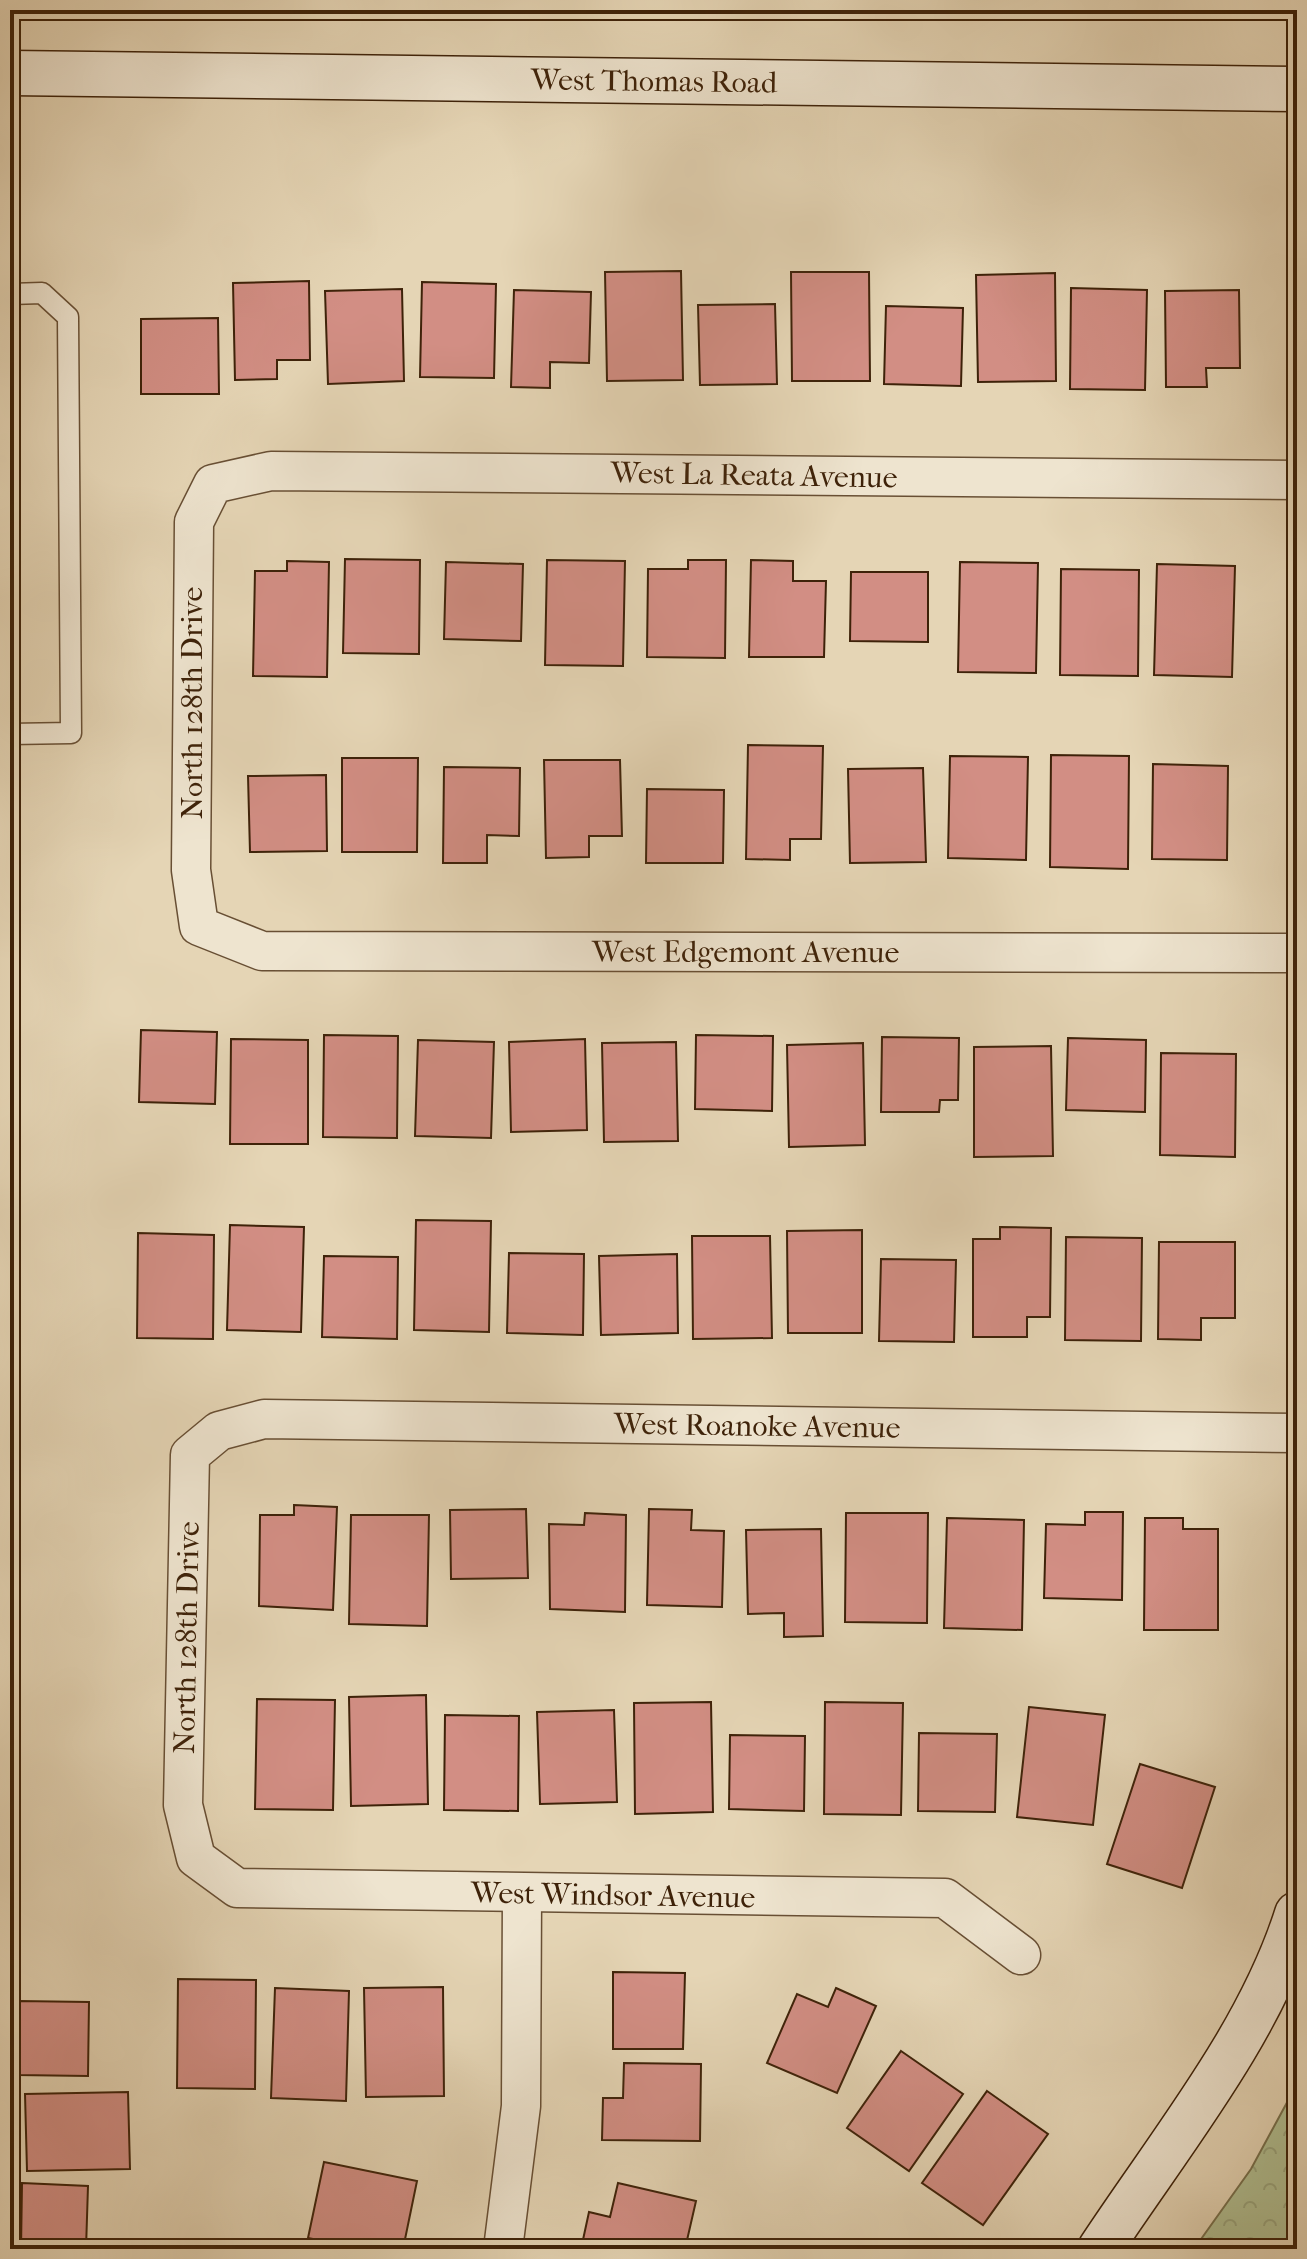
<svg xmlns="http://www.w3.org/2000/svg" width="1307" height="2259" font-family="'IM FELL French Canon',serif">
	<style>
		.park { fill: url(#park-crowns); stroke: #77704d; stroke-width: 2 }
		.building { fill: #d28e84; stroke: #3e2209; stroke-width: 2 }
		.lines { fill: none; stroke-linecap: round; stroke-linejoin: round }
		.lane-casing { stroke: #684f34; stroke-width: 23 }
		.street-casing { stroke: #684f34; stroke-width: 41 }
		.secondary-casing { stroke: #3e2209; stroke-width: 47 }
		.lane { stroke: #eee4cf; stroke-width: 20 }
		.street { stroke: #eee4cf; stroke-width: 38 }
		.secondary { stroke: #eee4cf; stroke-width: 44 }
		.labels { text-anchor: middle; stroke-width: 7; stroke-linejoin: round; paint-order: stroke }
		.street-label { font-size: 30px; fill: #3e2209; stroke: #eee4cf }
	</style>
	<defs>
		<pattern id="park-crowns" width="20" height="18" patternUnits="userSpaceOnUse" patternTransform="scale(2)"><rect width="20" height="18" fill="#b0be91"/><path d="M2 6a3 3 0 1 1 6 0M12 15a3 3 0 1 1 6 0" fill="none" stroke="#98a37c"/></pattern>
	</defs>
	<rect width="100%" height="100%" fill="#e5d5b5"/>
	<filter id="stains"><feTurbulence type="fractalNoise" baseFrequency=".0025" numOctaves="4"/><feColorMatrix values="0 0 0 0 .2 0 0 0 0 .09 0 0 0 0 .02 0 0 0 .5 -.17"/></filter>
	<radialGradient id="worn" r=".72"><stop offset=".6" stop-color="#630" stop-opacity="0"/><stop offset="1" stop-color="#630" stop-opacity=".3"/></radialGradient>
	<polygon class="park" points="1297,2084 1297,2249 1194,2249 1251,2169"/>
	<g class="building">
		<polygon points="681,271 683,380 607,381 605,272"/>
		<polygon points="791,272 869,272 870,381 792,381"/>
		<polygon points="1055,273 1056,381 978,382 976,275"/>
		<polygon points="309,281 310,360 277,360 277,379 235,380 233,283"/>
		<polygon points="422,282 496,284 494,378 420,377"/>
		<polygon points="1071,288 1147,290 1145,390 1070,389"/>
		<polygon points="402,289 404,381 328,384 325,291"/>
		<polygon points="514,290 591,292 589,363 550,362 550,388 511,387"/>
		<polygon points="1239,290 1240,368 1206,368 1207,387 1166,387 1165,291"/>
		<polygon points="775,304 777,384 700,385 698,305"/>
		<polygon points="886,306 963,308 961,386 884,384"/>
		<polygon points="218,318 219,394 141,394 141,319"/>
		<polygon points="345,559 420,560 419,654 343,653"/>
		<polygon points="547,560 625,561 623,666 545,665"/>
		<polygon points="688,560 726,560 725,658 647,657 648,569 688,569"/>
		<polygon points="751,560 793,561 793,581 826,581 824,657 749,657"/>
		<polygon points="287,561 329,562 327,677 253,676 255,571 287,571"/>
		<polygon points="446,562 523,564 521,641 444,639"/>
		<polygon points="960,562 1038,563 1036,673 958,672"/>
		<polygon points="1157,564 1235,566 1232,677 1154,675"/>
		<polygon points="1061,569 1139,570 1138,676 1060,675"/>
		<polygon points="851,572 928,572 928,642 850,641"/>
		<polygon points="748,745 823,746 821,839 790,839 790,860 746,859"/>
		<polygon points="1051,755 1129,756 1128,869 1050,867"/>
		<polygon points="950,756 1028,757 1026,860 948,858"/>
		<polygon points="342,758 418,758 417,852 342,852"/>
		<polygon points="544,760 620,760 622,836 589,836 589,857 546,858"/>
		<polygon points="1153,764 1228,766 1227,860 1152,859"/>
		<polygon points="444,767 520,768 519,836 487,835 487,863 443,863"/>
		<polygon points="923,768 926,862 850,863 848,769"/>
		<polygon points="326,775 327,851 250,852 248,776"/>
		<polygon points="647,789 724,790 723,863 646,863"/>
		<polygon points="141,1030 217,1032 215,1104 139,1102"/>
		<polygon points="324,1035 398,1036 397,1138 323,1137"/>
		<polygon points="696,1035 773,1036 772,1111 695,1109"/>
		<polygon points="882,1037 959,1038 958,1100 940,1100 939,1112 881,1112"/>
		<polygon points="1068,1038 1146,1040 1145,1112 1066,1110"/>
		<polygon points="231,1039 308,1040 308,1144 230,1144"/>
		<polygon points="585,1039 587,1130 511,1132 509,1042"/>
		<polygon points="418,1040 494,1042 491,1138 415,1136"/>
		<polygon points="676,1042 678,1141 604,1142 602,1043"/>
		<polygon points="863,1043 865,1145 789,1147 787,1045"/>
		<polygon points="1051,1046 1053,1156 974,1157 974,1047"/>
		<polygon points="1161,1053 1236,1054 1235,1157 1160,1155"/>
		<polygon points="416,1220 491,1221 489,1332 414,1330"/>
		<polygon points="230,1225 304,1227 301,1332 227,1330"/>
		<polygon points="1000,1227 1051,1228 1050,1317 1027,1317 1027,1337 973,1337 973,1239 1000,1239"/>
		<polygon points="862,1230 862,1333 788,1333 787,1231"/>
		<polygon points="138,1233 214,1235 213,1339 137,1338"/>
		<polygon points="692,1236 770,1236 772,1338 693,1339"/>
		<polygon points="1066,1237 1142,1238 1141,1341 1065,1340"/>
		<polygon points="1159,1242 1235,1242 1235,1318 1201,1318 1201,1340 1158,1339"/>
		<polygon points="509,1253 584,1254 583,1335 507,1333"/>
		<polygon points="677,1254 678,1333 601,1335 599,1256"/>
		<polygon points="324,1256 398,1257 397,1339 322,1337"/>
		<polygon points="881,1259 956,1260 954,1342 879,1341"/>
		<polygon points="294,1505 337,1507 333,1610 259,1606 260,1515 294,1515"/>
		<polygon points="526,1509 528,1578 451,1579 450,1510"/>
		<polygon points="649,1509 692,1510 691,1530 724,1531 722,1607 647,1605"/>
		<polygon points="1085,1512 1123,1512 1122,1600 1044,1598 1046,1524 1085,1525"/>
		<polygon points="585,1513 626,1515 625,1612 550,1609 549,1524 584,1525"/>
		<polygon points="846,1513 928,1513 927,1623 845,1622"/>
		<polygon points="351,1515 429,1515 427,1626 349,1624"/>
		<polygon points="947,1518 1024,1520 1022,1630 944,1628"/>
		<polygon points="1145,1518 1183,1518 1183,1529 1218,1529 1218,1630 1144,1630"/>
		<polygon points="821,1529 823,1636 784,1637 784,1613 748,1614 746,1530"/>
		<polygon points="426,1695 428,1804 351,1806 349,1697"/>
		<polygon points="257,1699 335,1700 333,1810 255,1809"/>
		<polygon points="711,1702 713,1812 635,1814 634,1703"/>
		<polygon points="825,1702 903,1703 901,1815 824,1814"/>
		<polygon points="1029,1707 1105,1715 1093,1825 1017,1817"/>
		<polygon points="614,1710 617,1802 540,1804 537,1712"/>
		<polygon points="445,1715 519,1716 518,1811 444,1810"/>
		<polygon points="919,1733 997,1734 995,1812 918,1811"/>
		<polygon points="730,1735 805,1736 804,1811 729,1809"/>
		<polygon points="1140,1764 1215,1787 1182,1888 1107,1864"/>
		<polygon points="613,1972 685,1973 683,2049 613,2049"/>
		<polygon points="178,1979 256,1980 255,2089 177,2088"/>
		<polygon points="443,1987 444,2096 366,2097 364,1988"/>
		<polygon points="275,1988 349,1991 346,2101 271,2098"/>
		<polygon points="836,1988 876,2006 837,2093 767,2063 797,1994 828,2007"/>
		<polygon points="18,2001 89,2002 88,2076 17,2075"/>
		<polygon points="901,2051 963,2094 909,2171 847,2128"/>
		<polygon points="624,2063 701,2064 700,2141 602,2140 603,2098 623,2098"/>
		<polygon points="987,2091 1048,2134 983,2225 922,2183"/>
		<polygon points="128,2092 130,2169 27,2171 25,2094"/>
		<polygon points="324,2162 417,2181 403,2249 362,2249 308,2238"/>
		<polygon points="22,2183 88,2186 86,2249 21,2249"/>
		<polygon points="618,2183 696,2201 685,2249 581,2249 589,2212 610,2217"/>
	</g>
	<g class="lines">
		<defs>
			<polyline id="lane" points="10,294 42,293 68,317 71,733 10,734"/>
			<g id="street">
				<path id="s1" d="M 1297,480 L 271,471 L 213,484 L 194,522 L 191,870 L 199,926 L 262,951 L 1297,953"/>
				<path id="s2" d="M 1021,1955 L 945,1898 L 237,1888 L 196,1858 L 183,1805 L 190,1455 L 219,1431 L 264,1419 L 1297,1433"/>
				<polyline points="503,2249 521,2106 522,1894"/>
			</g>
			<g id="secondary">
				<path id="s3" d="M 10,73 L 1297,89"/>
				<path d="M 1100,2249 C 1169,2144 1259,2035 1297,1914"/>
			</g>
		</defs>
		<use href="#lane" class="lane-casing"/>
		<use href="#street" class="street-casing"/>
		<use href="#secondary" class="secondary-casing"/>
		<use href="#lane" class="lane"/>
		<use href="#street" class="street"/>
		<use href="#secondary" class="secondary"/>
	</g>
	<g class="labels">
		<g class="street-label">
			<text dy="10" stroke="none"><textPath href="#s3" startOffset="644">West Thomas Road</textPath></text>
			<text transform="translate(754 475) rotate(1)" y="10">West La Reata Avenue</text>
			<text transform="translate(192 703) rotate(-90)" y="10">North 128th Drive</text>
			<text dy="10" stroke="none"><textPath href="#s1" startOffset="2084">West Edgemont Avenue</textPath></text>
			<text dy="10" stroke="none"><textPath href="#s2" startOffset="1836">West Roanoke Avenue</textPath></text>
			<text dy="10" stroke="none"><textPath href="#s2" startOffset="1076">North 128th Drive</textPath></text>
			<text transform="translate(613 1895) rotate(1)" y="10">West Windsor Avenue</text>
		</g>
	</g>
	<rect width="1307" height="2259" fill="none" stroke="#e5d5b5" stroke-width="40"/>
	<rect x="12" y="12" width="1283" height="2235" fill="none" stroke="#3e2209" stroke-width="4"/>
	<rect x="20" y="20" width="1267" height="2219" fill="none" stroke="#3e2209" stroke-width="2"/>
	<rect width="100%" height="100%" filter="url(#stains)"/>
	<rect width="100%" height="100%" fill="url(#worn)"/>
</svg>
